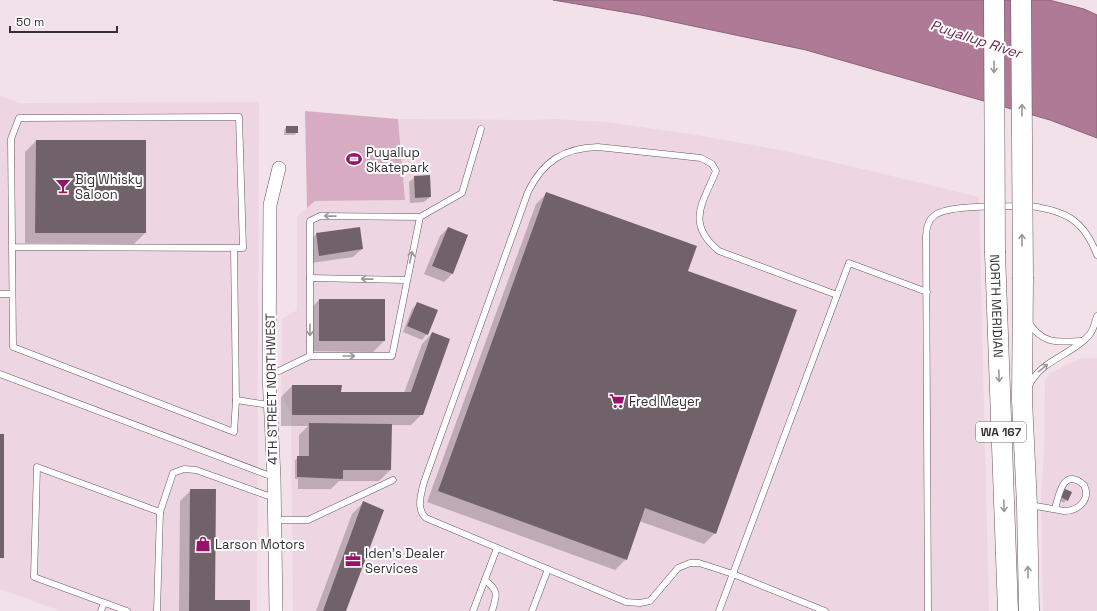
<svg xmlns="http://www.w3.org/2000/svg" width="1097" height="611" font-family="'Space Grotesk',sans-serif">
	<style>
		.built { fill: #eed5e2 }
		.green { fill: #d7acc2 }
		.water { fill: #ae7a96; stroke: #8a6478 }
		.shadow { fill: #0003 }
		.building { fill: #716269 }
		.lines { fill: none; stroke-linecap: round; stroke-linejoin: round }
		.lane-casing { stroke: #67585f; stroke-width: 7 }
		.street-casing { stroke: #67585f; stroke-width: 14 }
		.primary-casing { stroke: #67585f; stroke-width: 21 }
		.lane { stroke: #fff; stroke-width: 6 }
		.street { stroke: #fff; stroke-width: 13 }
		.primary { stroke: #fff; stroke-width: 20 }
		.primary-bridge-casing { stroke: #67585f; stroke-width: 21; stroke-linecap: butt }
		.primary-bridge { stroke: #fff; stroke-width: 20 }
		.oneway { stroke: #9a9899 }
		.labels { text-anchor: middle; stroke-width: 4; stroke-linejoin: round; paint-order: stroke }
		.shield { fill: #fff; stroke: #726e70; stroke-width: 1 }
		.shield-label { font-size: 12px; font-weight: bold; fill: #363033 }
		.poi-label { font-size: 13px; fill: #363033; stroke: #fff; text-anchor: start }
		.street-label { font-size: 13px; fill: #363033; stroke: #fff }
		.water-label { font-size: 14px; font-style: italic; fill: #69284e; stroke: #fff }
	</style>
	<rect width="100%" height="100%" fill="#f3e1e9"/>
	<g class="built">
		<polygon points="0,95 19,103 259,102 257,611 60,611 0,589"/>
		<polygon points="398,119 531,120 554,119 605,122 691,134 780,150 863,169 979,197 989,611 293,611 291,413 281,394 282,319 297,310 297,216 315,201 405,200"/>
		<polygon points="1081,358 1097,358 1097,611 1043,611 1041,497 1044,452 1045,379 1050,373"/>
	</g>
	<polygon class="green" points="305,111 398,119 405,200 315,201 307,208"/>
	<polygon class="water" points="553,0 1049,0 1084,9 1097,15 1097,138 1050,120 806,50 641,15"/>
	<g class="shadow">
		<polygon points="286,127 297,132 295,135 284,135 284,130"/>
		<polygon points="36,141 145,233 134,244 25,243 25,152"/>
		<polygon points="415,177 430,197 424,202 410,203 409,182"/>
		<polygon points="547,193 687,271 715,533 704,544 639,521 626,559 615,570 427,502 536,204"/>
		<polygon points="448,228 467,236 452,274 444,282 424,274 440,236"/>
		<polygon points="317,234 362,249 353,257 311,263 308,242"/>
		<polygon points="319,300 384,341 373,352 308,351 308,311"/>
		<polygon points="418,303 427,334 422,340 403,332 412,309"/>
		<polygon points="432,333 422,414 411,425 391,425 390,470 379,481 339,481 331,489 298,489 298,479 295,479 295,460 299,457 299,435 308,426 281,426 281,397 292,386 340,393 404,393 422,344"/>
		<polygon points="191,490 214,601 249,611 179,611 180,501"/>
		<polygon points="1065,490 1071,493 1064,503 1059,500"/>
		<polygon points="363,503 345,611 316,611 352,514"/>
	</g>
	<g class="building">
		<rect x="286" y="126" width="12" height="7"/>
		<polygon points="36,140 146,140 146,233 35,233"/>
		<polygon points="430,175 431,197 415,198 414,176"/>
		<polygon points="546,192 697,246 688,271 797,310 716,534 645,508 627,560 438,491"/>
		<polygon points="360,227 363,249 319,256 316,233"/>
		<polygon points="448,227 468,235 453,274 432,266"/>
		<rect x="319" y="299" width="66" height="42"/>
		<polygon points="417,302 438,310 428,335 407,326"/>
		<polygon points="432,332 450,339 423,415 292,415 292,385 342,385 341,392 411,392"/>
		<polygon points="309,423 392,424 391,470 343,470 343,479 297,477 297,456 309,456"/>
		<rect x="0" y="434" width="4" height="124"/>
		<polygon points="190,489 216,489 215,600 250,600 250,611 189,611"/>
		<polygon points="1065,489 1072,492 1068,501 1061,497"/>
		<polygon points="363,501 384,510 346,611 323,611"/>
	</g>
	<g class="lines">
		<defs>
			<g id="lane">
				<polyline points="420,217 462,193 481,129"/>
				<polyline points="12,247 243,248 239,117 19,118 11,139 13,347 234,432 236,400 234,248"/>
				<polyline points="310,278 406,280"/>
				<polyline points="0,294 12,294"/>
				<path d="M 1028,321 C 1042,345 1058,342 1082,341"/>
				<polyline points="0,374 273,477"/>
				<polyline points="269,375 279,371 310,356 392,356 420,217 320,216 310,221 310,356"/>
				<path d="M 1029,386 C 1040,360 1073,355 1090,334 C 1094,329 1095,322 1097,316"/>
				<polyline points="236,400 269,405"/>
				<path d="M 1030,505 L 1064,511 C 1079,511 1091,499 1084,485 C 1063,467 1059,494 1055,509"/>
				<polyline points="274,520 308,520 393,480"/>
				<path d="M 485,580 C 499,591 497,595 492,611"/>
				<polyline points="101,611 104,603"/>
				<polyline points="127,611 34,577 37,467 160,512"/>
				<polyline points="157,611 160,512 173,473 184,469 196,470 274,498"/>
				<polyline points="473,611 497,548"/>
				<polyline points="532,611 548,569"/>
				<polyline points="719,611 849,263 927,292"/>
				<path d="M 825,611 L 733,574 L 699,563 L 690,563 L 678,568 L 650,601 L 640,603 L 626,602 L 426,518 C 416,510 421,493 424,482 L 528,192 C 543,161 564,148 598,147 L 701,158 L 712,164 L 716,171 C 703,203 685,223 719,251 L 837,295"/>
				<path d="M 928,611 L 926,237 C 926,229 928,220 935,215 C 950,204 1009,207 1030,206 C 1066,211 1084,220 1097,255"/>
			</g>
			<polyline id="street" points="276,611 274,478 269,375 270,205 279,168"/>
			<g id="primary">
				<path id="s1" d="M 995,253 L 1008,611"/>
				<polyline points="1023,279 1022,400 1027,505 1029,611"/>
			</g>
		</defs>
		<use href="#lane" class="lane-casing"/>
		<use href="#street" class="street-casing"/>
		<use href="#primary" class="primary-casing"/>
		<use href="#lane" class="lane"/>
		<use href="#street" class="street"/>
		<use href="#primary" class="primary"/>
		<defs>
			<g id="primary-bridge">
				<polyline points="994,0 995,253"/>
				<polyline points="1021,0 1023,279"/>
			</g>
		</defs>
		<use href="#primary-bridge" class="primary-bridge-casing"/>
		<use href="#primary-bridge" class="primary-bridge"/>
	</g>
	<defs><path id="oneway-shaft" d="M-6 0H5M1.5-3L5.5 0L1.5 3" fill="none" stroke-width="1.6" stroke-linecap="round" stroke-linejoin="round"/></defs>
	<g class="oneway">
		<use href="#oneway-shaft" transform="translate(994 67) rotate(90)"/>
		<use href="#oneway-shaft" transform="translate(1022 110) rotate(-90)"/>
		<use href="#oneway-shaft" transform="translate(330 216) rotate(-179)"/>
		<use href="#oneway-shaft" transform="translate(1022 240) rotate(-90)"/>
		<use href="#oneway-shaft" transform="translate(411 257) rotate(-78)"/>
		<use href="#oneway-shaft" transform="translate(367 279) rotate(-179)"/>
		<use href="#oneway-shaft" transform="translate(310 330) rotate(90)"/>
		<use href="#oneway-shaft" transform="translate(349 356)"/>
		<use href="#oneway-shaft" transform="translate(1043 368) rotate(-39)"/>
		<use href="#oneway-shaft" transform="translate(999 376) rotate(88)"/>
		<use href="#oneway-shaft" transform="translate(1004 506) rotate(88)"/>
		<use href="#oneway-shaft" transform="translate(1028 572) rotate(-91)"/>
	</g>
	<defs>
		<symbol id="stadium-bare" viewBox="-9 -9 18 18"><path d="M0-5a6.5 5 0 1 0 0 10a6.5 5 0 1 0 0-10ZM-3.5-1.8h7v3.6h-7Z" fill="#96136a" stroke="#fff" stroke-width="2.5" paint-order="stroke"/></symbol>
		<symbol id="bar-bare" viewBox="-9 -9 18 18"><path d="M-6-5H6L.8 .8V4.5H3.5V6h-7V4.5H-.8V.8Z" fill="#96136a" stroke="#fff" stroke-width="2.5" paint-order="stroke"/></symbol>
		<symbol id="supermarket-bare" viewBox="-9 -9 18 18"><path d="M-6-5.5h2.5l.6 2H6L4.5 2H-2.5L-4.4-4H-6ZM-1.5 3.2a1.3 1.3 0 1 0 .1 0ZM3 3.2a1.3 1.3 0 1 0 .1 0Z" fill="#96136a" stroke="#fff" stroke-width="2.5" paint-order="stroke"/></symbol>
		<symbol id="shop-bare" viewBox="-9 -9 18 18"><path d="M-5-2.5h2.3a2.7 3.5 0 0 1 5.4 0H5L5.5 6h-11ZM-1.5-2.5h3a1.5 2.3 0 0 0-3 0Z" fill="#96136a" stroke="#fff" stroke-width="2.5" paint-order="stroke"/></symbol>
		<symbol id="office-bare" viewBox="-9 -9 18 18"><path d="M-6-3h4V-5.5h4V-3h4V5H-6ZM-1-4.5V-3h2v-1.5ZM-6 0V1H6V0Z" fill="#96136a" stroke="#fff" stroke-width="2.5" paint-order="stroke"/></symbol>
	</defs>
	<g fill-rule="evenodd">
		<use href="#stadium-bare" x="343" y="148" width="22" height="22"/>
		<use href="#bar-bare" x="52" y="175" width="22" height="22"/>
		<use href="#supermarket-bare" x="606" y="390" width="22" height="22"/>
		<use href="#shop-bare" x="192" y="533" width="22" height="22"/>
		<use href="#office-bare" x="342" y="549" width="22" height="22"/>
	</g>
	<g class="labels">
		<rect class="shield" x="976" y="422" width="50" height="20" rx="3"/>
		<g class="shield-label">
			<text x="1001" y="436">WA 167</text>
		</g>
		<g class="poi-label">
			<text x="366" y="157">Puyallup<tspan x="366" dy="15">Skatepark</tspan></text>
			<text x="75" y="184">Big Whisky<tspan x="75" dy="15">Saloon</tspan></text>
			<text x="629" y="406">Fred Meyer</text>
			<text x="215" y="549">Larson Motors</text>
			<text x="365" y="558">Iden's Dealer<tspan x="365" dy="15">Services</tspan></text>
		</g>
		<g class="street-label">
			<text dy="5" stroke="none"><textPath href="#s1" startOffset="53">NORTH MERIDIAN</textPath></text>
			<text transform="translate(271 389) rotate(-91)" y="5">4TH STREET NORTHWEST</text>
		</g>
		<g class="water-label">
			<text transform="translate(976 39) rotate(18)" y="5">Puyallup River</text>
		</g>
	</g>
	<path d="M10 26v6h107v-6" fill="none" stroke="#363033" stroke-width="2"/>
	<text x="16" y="26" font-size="12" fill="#363033" stroke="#ffffff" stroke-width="3" paint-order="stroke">50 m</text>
</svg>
